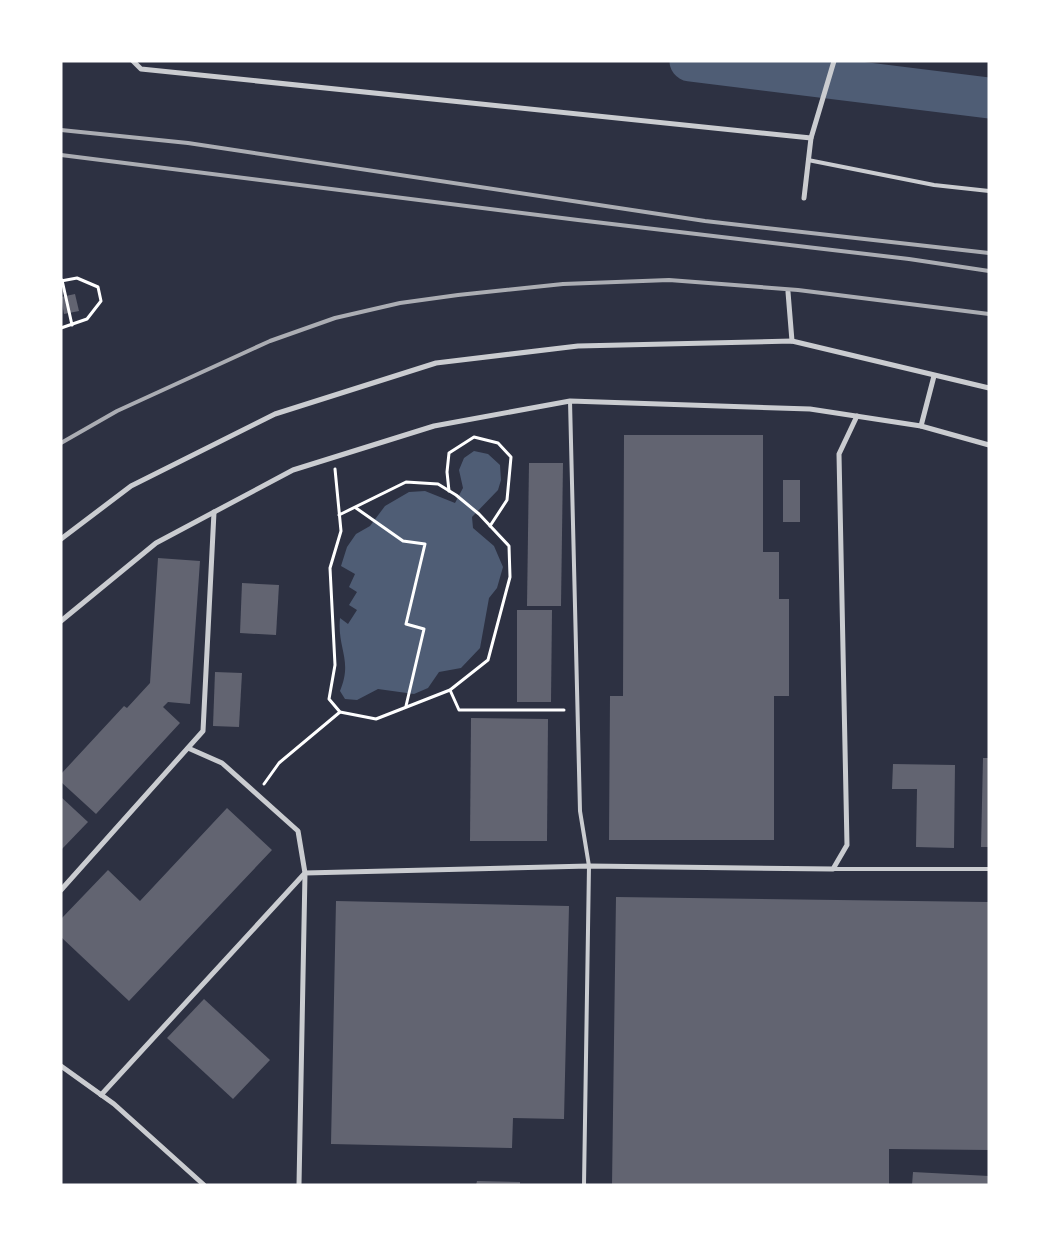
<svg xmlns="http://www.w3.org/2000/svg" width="1050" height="1246" font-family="'Fira Sans',sans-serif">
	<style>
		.water { fill: #4f5d75 }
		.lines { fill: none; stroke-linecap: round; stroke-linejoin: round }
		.river { stroke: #4f5d75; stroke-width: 41 }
		.building { fill: #626471 }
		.path { stroke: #fff; stroke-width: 3 }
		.service { stroke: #caccd0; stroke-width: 4 }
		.minor { stroke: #caccd0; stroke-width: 5 }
		.rail { stroke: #abadb3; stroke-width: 4 }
	</style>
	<rect width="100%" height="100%" fill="#2d3142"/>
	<path class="water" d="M 474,451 L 488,454 L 500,465 L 501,480 L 498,490 L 472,517 L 473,528 L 494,546 L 503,567 L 497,588 L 489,598 L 480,648 L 461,668 L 439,672 L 428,688 L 414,694 L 378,689 L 357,700 L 345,699 L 340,691 C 353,660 337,649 340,618 L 348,624 L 357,610 L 349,605 L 357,592 L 349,587 L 355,574 L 341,566 L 347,547 L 356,534 L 370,526 L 385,506 L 409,492 L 425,491 L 455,503 L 463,488 L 459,470 L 464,458 Z"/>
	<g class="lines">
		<polyline class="river" points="690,61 989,98"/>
	</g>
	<g class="building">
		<polygon points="75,294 79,311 64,314 61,297"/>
		<polygon points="624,435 763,435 763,552 779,552 779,599 789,599 789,696 774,696 774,840 609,840 610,696 623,696"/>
		<polygon points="529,463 563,463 561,606 527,606"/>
		<rect x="783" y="480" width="17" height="42"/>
		<polygon points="158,558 200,561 190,704 168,702 163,707 180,723 96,814 61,782 61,774 124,706 127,708 150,683"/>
		<polygon points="242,583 279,585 276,635 240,633"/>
		<polygon points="517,610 552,610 551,702 517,702"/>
		<polygon points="215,672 242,673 239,727 213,726"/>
		<polygon points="471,718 548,719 547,841 470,841"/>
		<polygon points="983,758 989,758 989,847 981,847"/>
		<polygon points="893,764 955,765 954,848 916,847 917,789 892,789"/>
		<polygon points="61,797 88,822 61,850"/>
		<polygon points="227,808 272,850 129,1001 61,937 61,919 108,870 140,901"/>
		<polygon points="616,897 989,902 989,1150 889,1149 889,1185 612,1185"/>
		<polygon points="336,901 569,906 564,1119 513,1118 512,1148 331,1144"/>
		<polygon points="204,999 270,1060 233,1099 167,1038"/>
		<polygon points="913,1172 989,1176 989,1185 912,1185"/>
		<polygon points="477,1181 520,1182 520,1185 476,1185"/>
	</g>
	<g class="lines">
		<g class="path">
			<polyline points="62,280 72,325"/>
			<polyline points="61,281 77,278 98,287 101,301 87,319 61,328"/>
			<polyline points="335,469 341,531 330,568 335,665 329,699 340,712 376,719 450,690 488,660 510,577 509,546 479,514 456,495 438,484 406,482 339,515"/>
			<polyline points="449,491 447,472 449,453 474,437 498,443 511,457 507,500 490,526"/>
			<polyline points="356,508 403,541 425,544 406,624 424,629 406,706"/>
			<polyline points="450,690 459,710 564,710"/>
			<polyline points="264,784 279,763 340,712"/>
		</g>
		<g class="service">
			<polyline points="808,160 934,185 989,191"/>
			<polyline points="570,401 580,811 589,866 584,1185"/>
			<polyline points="833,869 989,869"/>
		</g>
		<g class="minor">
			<polyline points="133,61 141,69 811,138"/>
			<polyline points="804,198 811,138 834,61"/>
			<polyline points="788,292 792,341"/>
			<polyline points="921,426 934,376"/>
			<polyline points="61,539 131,486 275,414 436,363 578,346 792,341 989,388"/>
			<polyline points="61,621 156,543 293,470 434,426 570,401 810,409 921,426 989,445"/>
			<polyline points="61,890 203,731 214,512"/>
			<polyline points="61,1066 114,1104 204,1185"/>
			<polyline points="101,1095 305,873 298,831 222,763 188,748"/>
			<polyline points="299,1185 305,873 589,866 833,869 847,845 839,454 857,416"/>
		</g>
		<g class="rail">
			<polyline points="61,130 188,143 705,221 989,253"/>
			<polyline points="61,155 578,220 909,259 989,271"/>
			<polyline points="61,443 117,411 270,341 335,318 400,303 458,295 563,284 669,280 798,290 989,314"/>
		</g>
	</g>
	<rect width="1050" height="1246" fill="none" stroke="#ffffff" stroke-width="125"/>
</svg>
